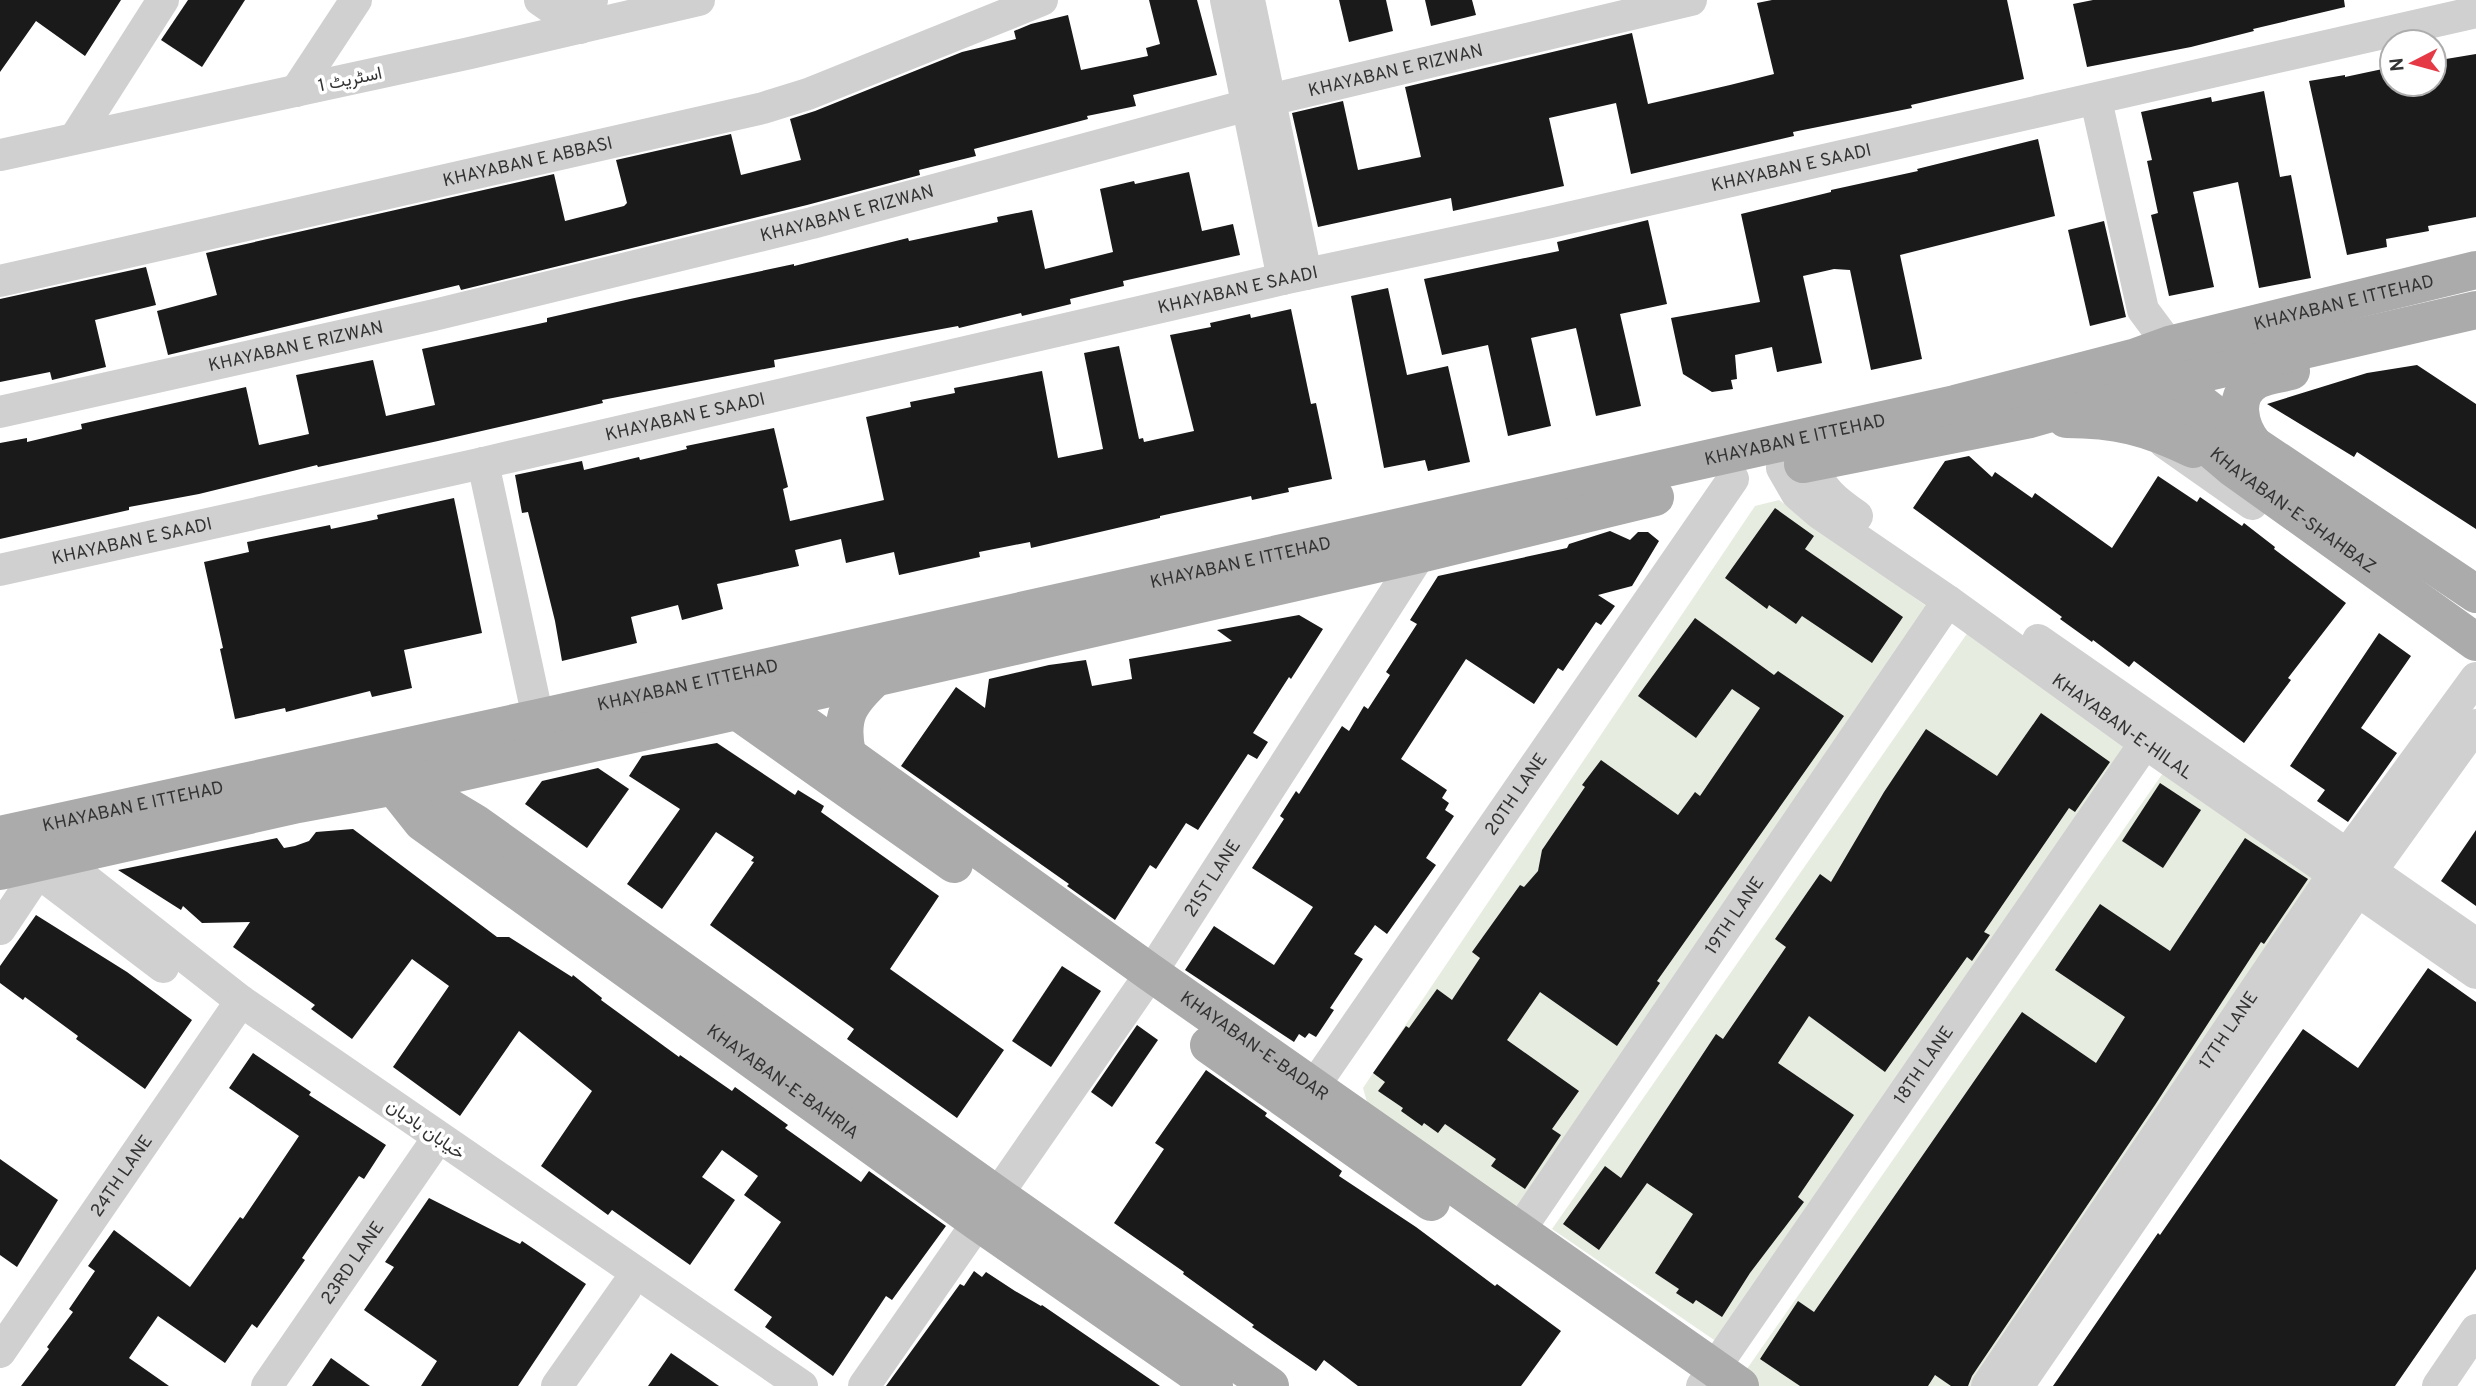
<svg xmlns="http://www.w3.org/2000/svg" width="2476" height="1386" font-family="Overpass,Vazirmatn,sans-serif">
	<style>
		.green { fill: #e6ecdf }
		.building { fill: #1a1a1a }
		.lines { fill: none; stroke-linecap: round; stroke-linejoin: round }
		.minor { stroke: #d0d0d0; stroke-width: 32 }
		.major { stroke: #ababab; stroke-width: 38 }
		.labels { text-anchor: middle; stroke-width: 7; stroke-linejoin: round; paint-order: stroke }
		.street-label { font-size: 18px; fill: #333; stroke: #fff }
	</style>
	<rect width="100%" height="100%" fill="#fff"/>
	<g class="green">
		<polygon points="1779,500 1929,608 1527,1203 1513,1207 1367,1102 1363,1088 1755,506"/>
		<polygon points="1973,625 2151,749 1720,1344 1552,1229"/>
		<polygon points="2163,773 2341,896 1986,1386 1756,1386 1742,1376"/>
	</g>
	<g class="building">
		<polygon points="0,0 121,0 85,56 36,21 0,72"/>
		<polygon points="188,0 245,0 202,67 161,40"/>
		<polygon points="1149,0 1197,0 1217,75 1133,95 1136,106 1087,116 1088,119 974,149 976,156 919,170 920,175 807,205 461,290 459,285 168,355 157,311 217,295 206,253 554,174 565,221 624,206 627,203 616,160 731,134 741,175 801,160 790,119 815,111 962,52 1016,39 1014,31 1031,24 1068,15 1081,70 1148,56 1146,48 1160,44"/>
		<polygon points="1339,0 1386,0 1393,31 1349,42"/>
		<polygon points="1425,0 1472,0 1476,15 1431,26"/>
		<polygon points="1772,0 2007,0 2024,79 1911,105 1912,108 1793,132 1794,136 1631,174 1616,103 1549,118 1564,186 1453,211 1451,198 1318,227 1292,113 1343,101 1358,170 1421,157 1405,87 1632,33 1648,104 1730,85 1774,74 1757,3"/>
		<polygon points="2093,0 2344,0 2345,7 2253,29 2254,31 2191,47 2087,67 2073,4"/>
		<polygon points="2476,54 2476,217 2428,226 2429,231 2386,239 2387,247 2347,255 2309,81 2345,75 2345,77 2392,67 2392,84 2434,84 2434,61"/>
		<polygon points="2264,91 2280,177 2291,175 2311,278 2259,288 2238,182 2193,192 2214,287 2169,296 2151,215 2158,213 2147,161 2152,160 2141,112 2211,97 2212,102"/>
		<polygon points="2038,139 2055,216 1900,255 1922,359 1871,370 1850,270 1834,269 1803,276 1822,363 1777,372 1772,347 1735,355 1737,379 1731,380 1733,389 1712,392 1683,374 1671,318 1760,302 1741,214 1831,192 1831,190 1918,171 1917,169"/>
		<polygon points="1189,172 1202,231 1233,224 1240,255 1123,281 1124,286 1070,299 1071,304 1022,316 1021,313 959,328 958,326 774,360 775,367 602,400 603,403 438,441 318,467 317,465 199,494 129,507 129,510 0,539 0,443 27,438 27,442 82,429 81,424 246,387 259,445 309,434 296,375 373,360 386,416 435,405 422,349 547,322 547,318 630,299 794,264 794,266 908,238 909,241 998,222 997,217 1032,210 1045,269 1113,252 1100,189 1134,181 1135,184"/>
		<polygon points="1648,220 1667,304 1620,314 1641,406 1596,416 1576,328 1531,338 1551,426 1508,436 1488,345 1442,355 1424,279 1559,251 1557,242"/>
		<polygon points="2104,221 2126,317 2090,326 2068,230"/>
		<polygon points="146,267 156,305 95,320 106,367 52,380 50,372 0,382 0,299"/>
		<polygon points="1388,288 1407,375 1448,366 1470,462 1428,471 1425,460 1384,468 1351,296"/>
		<polygon points="1291,309 1311,404 1316,403 1332,479 1288,488 1289,492 1252,500 1251,496 1160,516 1160,518 1031,548 1030,542 979,552 980,557 899,575 894,552 846,563 841,539 795,550 799,566 717,584 723,609 682,620 678,605 631,617 637,643 562,661 555,621 528,512 522,513 515,475 582,461 584,470 639,457 640,460 687,449 686,446 774,428 788,487 783,489 790,521 884,500 866,417 911,407 910,402 955,393 954,388 1042,371 1058,458 1103,449 1084,353 1119,346 1139,439 1143,438 1144,442 1194,431 1170,335 1211,327 1210,323 1250,314 1251,318"/>
		<polygon points="2417,365 2476,404 2476,529 2357,452 2354,457 2267,404 2367,373"/>
		<polygon points="1969,456 1992,477 1995,472 2032,498 2035,493 2112,548 2158,476 2197,502 2200,497 2242,526 2244,523 2275,547 2274,549 2346,603 2288,678 2291,680 2244,743 2134,661 2129,667 2093,640 2092,642 2060,619 2062,617 1913,508 1945,461"/>
		<polygon points="454,498 482,633 404,650 412,688 372,697 370,691 286,712 285,708 235,719 220,649 223,648 204,562 249,552 247,542 330,525 331,529 378,519 377,515"/>
		<polygon points="1775,508 1814,536 1805,549 1903,617 1872,663 1802,616 1796,624 1769,605 1767,609 1725,578"/>
		<polygon points="1610,531 1630,540 1638,532 1648,532 1659,541 1632,586 1598,595 1615,606 1601,625 1596,622 1563,671 1558,668 1534,704 1466,659 1401,759 1447,790 1442,798 1449,803 1445,810 1454,816 1426,858 1436,865 1387,934 1375,925 1354,954 1363,959 1330,1008 1334,1010 1316,1037 1309,1033 1305,1038 1299,1034 1294,1042 1185,970 1214,926 1274,965 1313,907 1252,868 1284,819 1280,816 1296,791 1299,794 1342,726 1349,731 1364,706 1368,709 1390,675 1386,672 1417,624 1410,620 1438,576 1567,548 1569,544"/>
		<polygon points="1299,615 1323,629 1291,679 1289,677 1253,733 1268,742 1257,759 1248,754 1198,830 1186,823 1156,869 1150,865 1115,920 1067,886 1069,884 901,766 956,687 985,708 989,679 1049,665 1086,660 1092,686 1132,679 1129,659 1232,641 1217,630"/>
		<polygon points="1695,618 1774,675 1778,671 1844,716 1657,981 1660,983 1617,1046 1540,992 1507,1040 1579,1091 1552,1129 1561,1135 1525,1189 1491,1166 1496,1159 1445,1124 1438,1133 1424,1123 1422,1126 1401,1111 1403,1108 1378,1091 1385,1082 1373,1073 1406,1026 1409,1028 1437,989 1452,1000 1480,958 1472,952 1520,885 1524,887 1538,871 1542,850 1585,787 1582,785 1601,760 1678,815 1695,792 1700,796 1760,708 1732,689 1696,738 1638,696"/>
		<polygon points="2379,633 2411,656 2361,728 2397,753 2348,822 2317,801 2325,790 2290,766"/>
		<polygon points="2041,713 2110,762 2075,812 2069,808 1984,932 1990,935 1972,961 1967,957 1885,1072 1809,1016 1778,1063 1854,1115 1798,1197 1804,1202 1750,1273 1722,1317 1696,1300 1693,1304 1676,1293 1679,1289 1655,1273 1693,1214 1647,1183 1599,1250 1563,1224 1605,1166 1621,1178 1716,1034 1723,1039 1786,947 1775,939 1820,874 1831,882 1884,792 1926,729 1997,776"/>
		<polygon points="717,743 795,795 798,790 824,806 821,812 939,896 890,969 1004,1050 957,1118 847,1039 854,1029 710,925 754,862 751,861 754,857 716,832 662,909 627,884 680,809 629,776 642,756"/>
		<polygon points="598,768 629,789 587,848 525,804 542,781"/>
		<polygon points="2160,783 2201,810 2163,868 2122,841"/>
		<polygon points="353,829 497,937 509,937 572,977 573,975 602,998 601,1000 679,1057 680,1055 732,1091 735,1087 788,1125 785,1128 861,1182 869,1171 946,1226 892,1300 886,1296 833,1376 765,1327 772,1317 734,1290 781,1222 744,1195 758,1176 722,1150 702,1177 735,1200 690,1265 612,1210 608,1215 541,1166 592,1091 519,1031 460,1116 393,1067 449,986 412,959 352,1039 311,1009 315,1005 233,947 250,922 202,923 183,906 181,910 118,870 277,838 284,848 295,846 309,841 316,832"/>
		<polygon points="2476,830 2476,906 2441,881"/>
		<polygon points="2245,838 2308,879 2264,944 2261,942 2155,1105 1972,1376 1968,1386 1951,1386 1935,1375 1928,1386 1800,1386 1760,1359 1798,1301 1814,1312 2022,1012 2096,1063 2125,1017 2055,970 2100,904 2170,951"/>
		<polygon points="36,915 127,972 192,1020 145,1089 76,1039 78,1036 25,997 23,1000 0,983 0,966"/>
		<polygon points="1062,966 1101,991 1051,1067 1012,1041"/>
		<polygon points="2428,968 2476,1002 2476,1269 2395,1386 2053,1386 2158,1233 2160,1235 2303,1029 2358,1068"/>
		<polygon points="1137,1025 1158,1040 1112,1107 1091,1092"/>
		<polygon points="253,1053 311,1092 309,1095 386,1145 364,1179 359,1176 302,1258 305,1260 279,1297 257,1328 252,1324 225,1363 158,1316 129,1358 169,1386 21,1386 49,1349 47,1347 73,1312 69,1309 95,1271 88,1266 114,1230 190,1287 240,1217 243,1219 299,1136 229,1088"/>
		<polygon points="1206,1070 1267,1113 1265,1116 1342,1171 1339,1176 1416,1227 1495,1286 1497,1284 1561,1331 1521,1386 1358,1386 1324,1360 1316,1371 1252,1327 1254,1325 1183,1274 1184,1272 1114,1223 1164,1149 1155,1143"/>
		<polygon points="0,1159 58,1200 17,1267 0,1255"/>
		<polygon points="429,1198 520,1244 522,1241 586,1284 518,1386 421,1386 437,1361 364,1310 394,1267 385,1262"/>
		<polygon points="974,1271 982,1277 986,1272 1015,1291 1041,1306 1042,1305 1160,1386 886,1386 960,1284 964,1286"/>
		<polygon points="671,1353 719,1386 648,1386"/>
		<polygon points="331,1358 370,1386 312,1386"/>
	</g>
	<g class="lines">
		<g class="minor">
			<polyline points="540,0 580,28"/>
			<polyline points="1226,0 1283,279"/>
			<polyline points="1249,0 1306,274"/>
			<polyline points="560,15 592,0"/>
			<polyline points="296,91 356,0"/>
			<polyline points="2096,100 2143,310 2169,345"/>
			<polyline points="75,138 163,0"/>
			<polyline points="0,155 470,53 699,0"/>
			<path id="s1" d="M 0,281 L 763,108 L 808,94 L 1042,0"/>
			<path id="s2" d="M 0,412 L 434,315 L 812,223 L 1248,105 L 1691,0"/>
			<polyline points="2165,443 2252,504"/>
			<polyline points="483,463 538,718"/>
			<path d="M 1812,463 C 1821,490 1834,500 1857,516"/>
			<path id="s3" d="M 1782,468 L 1797,494 L 1819,513 L 1948,601 L 2145,743 L 2476,973"/>
			<path id="s4" d="M 0,570 L 483,463 L 1283,279 L 1546,223 L 2476,12"/>
			<polyline points="2038,640 2476,944"/>
			<polyline points="60,859 241,1001 802,1386"/>
			<polyline points="32,864 38,872 163,967"/>
			<polyline points="0,929 38,872"/>
			<path id="s5" d="M 1301,1105 L 1733,479"/>
			<path id="s6" d="M 997,1195 L 1151,973 L 1420,554"/>
			<path id="s7" d="M 1519,1231 L 1948,601"/>
			<path id="s8" d="M 0,1352 L 241,1001"/>
			<path id="s9" d="M 267,1386 L 438,1138"/>
			<polyline points="557,1386 626,1288"/>
			<polyline points="864,1386 978,1222"/>
			<path id="s10" d="M 1702,1386 L 2145,743"/>
			<path id="s11" d="M 1987,1386 L 2348,853 L 2476,678"/>
			<polyline points="2018,1386 2372,870 2476,725"/>
			<polyline points="2438,1386 2476,1330"/>
		</g>
		<g class="major">
			<polyline points="2170,362 2172,381 2254,445 2476,594"/>
			<path id="s12" d="M 2136,371 L 2139,388 L 2233,468 L 2476,642"/>
			<path d="M 2066,419 C 2116,419 2148,427 2193,449"/>
			<path d="M 2254,445 C 2239,426 2231,394 2257,380 C 2267,375 2280,374 2291,371"/>
			<polyline points="1803,464 2030,419 2139,388 2476,310"/>
			<path id="s13" d="M 772,701 L 1151,973 L 1740,1386"/>
			<polyline points="737,711 954,864"/>
			<path d="M 847,754 C 839,716 849,702 876,677"/>
			<polyline points="412,763 419,785 435,799 475,823 997,1195 1270,1386"/>
			<path id="s14" d="M 395,788 L 422,822 L 978,1222 L 1214,1386"/>
			<path id="s15" d="M 0,835 L 538,718 L 1955,404 L 2133,358 L 2169,345 L 2476,270"/>
			<polyline points="0,871 298,804 417,782 737,711 772,701 1420,554 1655,497"/>
			<polyline points="1209,1045 1431,1202"/>
		</g>
	</g>
	<g class="labels">
		<g class="street-label">
			<text dy="6" stroke="none"><textPath href="#s2" startOffset="1437">KHAYABAN E RIZWAN</textPath></text>
			<text transform="translate(350 79) rotate(-12)" y="6">اسٹریٹ 1</text>
			<text dy="6" stroke="none"><textPath href="#s1" startOffset="541">KHAYABAN E ABBASI</textPath></text>
			<text dy="6" stroke="none"><textPath href="#s4" startOffset="1836">KHAYABAN E SAADI</textPath></text>
			<text dy="6" stroke="none"><textPath href="#s2" startOffset="870">KHAYABAN E RIZWAN</textPath></text>
			<text dy="6" stroke="none"><textPath href="#s4" startOffset="1269">KHAYABAN E SAADI</textPath></text>
			<text dy="6" stroke="none"><textPath href="#s15" startOffset="2404">KHAYABAN E ITTEHAD</textPath></text>
			<text dy="6" stroke="none"><textPath href="#s2" startOffset="303">KHAYABAN E RIZWAN</textPath></text>
			<text dy="6" stroke="none"><textPath href="#s4" startOffset="702">KHAYABAN E SAADI</textPath></text>
			<text dy="6" stroke="none"><textPath href="#s15" startOffset="1838">KHAYABAN E ITTEHAD</textPath></text>
			<text dy="6" stroke="none"><textPath href="#s12" startOffset="214">KHAYABAN-E-SHAHBAZ</textPath></text>
			<text dy="6" stroke="none"><textPath href="#s4" startOffset="135">KHAYABAN E SAADI</textPath></text>
			<text dy="6" stroke="none"><textPath href="#s15" startOffset="1270">KHAYABAN E ITTEHAD</textPath></text>
			<text dy="6" stroke="none"><textPath href="#s15" startOffset="704">KHAYABAN E ITTEHAD</textPath></text>
			<text dy="6" stroke="none"><textPath href="#s3" startOffset="430">KHAYABAN-E-HILAL</textPath></text>
			<text dy="6" stroke="none"><textPath href="#s5" startOffset="378">20TH LANE</textPath></text>
			<text dy="6" stroke="none"><textPath href="#s15" startOffset="136">KHAYABAN E ITTEHAD</textPath></text>
			<text dy="6" stroke="none"><textPath href="#s6" startOffset="383">21ST LANE</textPath></text>
			<text dy="6" stroke="none"><textPath href="#s7" startOffset="382">19TH LANE</textPath></text>
			<text dy="6" stroke="none"><textPath href="#s11" startOffset="430">17TH LANE</textPath></text>
			<text dy="6" stroke="none"><textPath href="#s13" startOffset="593">KHAYABAN-E-BADAR</textPath></text>
			<text dy="6" stroke="none"><textPath href="#s10" startOffset="390">18TH LANE</textPath></text>
			<text dy="6" stroke="none"><textPath href="#s14" startOffset="488">KHAYABAN-E-BAHRIA</textPath></text>
			<text transform="translate(426 1129) rotate(35)" y="6">خیابان بادبان</text>
			<text dy="6" stroke="none"><textPath href="#s8" startOffset="214">24TH LANE</textPath></text>
			<text dy="6" stroke="none"><textPath href="#s9" startOffset="150">23RD LANE</textPath></text>
		</g>
	</g>
	<g transform="translate(2413 63) rotate(264)"><circle r="33" fill="#ffffff" stroke="#adadad" stroke-width="2"/>
	<path d="M0-5L12 26L0 18L-12 26Z" fill="#e63946"/>
	<text y="-10" font-size="19" font-weight="bold" text-anchor="middle" fill="#333333">N</text>
	</g>
</svg>
